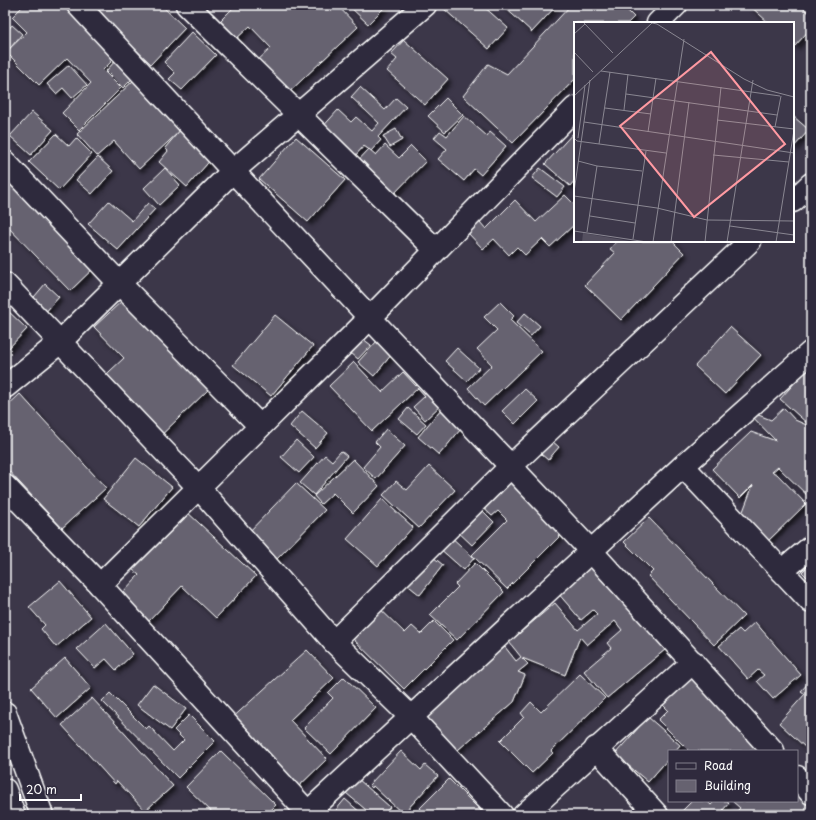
<svg xmlns="http://www.w3.org/2000/svg" width="816" height="820" font-family="'Playpen Sans',sans-serif">
	<style>
		.building { fill: #666270; stroke: #fff; filter: url(#shadow) }
		.lines { fill: none; stroke-linecap: round; stroke-linejoin: round }
		.minor-casing { stroke: #fff; stroke-width: 25 }
		.secondary-casing { stroke: #fff; stroke-width: 25 }
		.minor { stroke: #2f2a3d; stroke-width: 22 }
		.secondary { stroke: #2f2a3d; stroke-width: 22 }
		.inset-road { fill: none; stroke: #8a8792; stroke-width: 1 }
		.view { fill: #ff9aa2; fill-opacity: 0.15; stroke: #ff9aa2; stroke-width: 2 }
		.inset-edge { fill: none; stroke: #fff; stroke-width: 2 }
	</style>
	<defs>
		<filter id="shadow"><feDropShadow dx="3.5" dy="3.5" stdDeviation="2" flood-color="#0009"/></filter>
	</defs>
	<rect width="100%" height="100%" fill="#3c3749"/>
	<filter id="ink" filterUnits="userSpaceOnUse"><feTurbulence type="fractalNoise" baseFrequency=".025" numOctaves="2"/><feDisplacementMap in="SourceGraphic" scale="8" xChannelSelector="R" yChannelSelector="G"/><feConvolveMatrix kernelMatrix="1 2 1 2 8 2 1 2 1" color-interpolation-filters="sRGB"/></filter>
	<g filter="url(#ink)">
		<g class="building">
			<polygon points="24,5 65,5 116,57 103,70 121,88 79,130 62,113 91,83 67,58 39,85 6,52 27,32 12,17"/>
			<polygon points="99,5 161,5 185,28 151,64 94,10"/>
			<polygon points="236,5 337,5 358,27 287,94 256,62 271,48 250,26 234,41 217,24"/>
			<polygon points="348,5 387,5 368,24"/>
			<polygon points="448,5 482,5 508,28 489,49 444,9"/>
			<polygon points="502,5 534,6 557,5 532,32"/>
			<polygon points="571,5 626,5 625,8 634,17 628,23 575,23 575,79 513,143 463,96 488,64 507,74"/>
			<polygon points="749,5 800,5 811,15 811,28 795,46 793,44 793,23 769,23"/>
			<polygon points="12,25 22,34 6,53 5,33"/>
			<polygon points="192,32 216,55 182,90 169,79 175,73 164,62"/>
			<polygon points="404,40 448,79 425,105 387,71 397,59 391,54"/>
			<polygon points="117,59 135,76 123,88 106,71"/>
			<polygon points="69,65 87,85 72,98 63,88 56,94 47,84"/>
			<polygon points="134,80 181,130 139,169 114,141 97,156 77,134"/>
			<polygon points="360,87 385,110 396,98 406,107 378,137 381,140 371,151 364,146 352,159 320,130 338,110 351,122 356,117 372,131 379,123 351,97"/>
			<polygon points="446,98 463,115 445,132 428,116"/>
			<polygon points="32,112 53,130 31,155 10,136"/>
			<polygon points="464,116 487,136 490,132 506,146 481,175 474,169 464,181 438,159 447,149 434,138 440,131 447,136"/>
			<polygon points="793,116 809,130 793,148"/>
			<polygon points="181,129 213,157 187,187 159,162 168,151 165,148"/>
			<polygon points="396,129 402,140 390,147 383,136"/>
			<polygon points="575,131 575,180 570,186 545,164"/>
			<polygon points="56,134 69,146 76,138 92,154 59,190 29,162"/>
			<polygon points="296,137 345,180 308,222 259,179"/>
			<polygon points="385,145 399,158 411,146 426,161 387,201 352,167 369,149 376,155"/>
			<polygon points="98,157 113,171 92,194 76,180"/>
			<polygon points="165,168 180,185 159,205 144,188"/>
			<polygon points="540,168 565,187 557,197 532,178"/>
			<polygon points="13,175 99,263 70,291 5,224 5,182"/>
			<polygon points="565,195 575,205 575,224 550,247 542,239 525,255 517,247 509,255 494,239 483,249 468,233 480,222 486,229 515,200 536,222"/>
			<polygon points="109,201 132,221 148,203 155,209 118,250 88,224"/>
			<polygon points="617,241 672,241 684,253 621,320 585,285 615,253 610,249"/>
			<polygon points="45,284 59,297 43,315 29,303"/>
			<polygon points="124,299 209,389 152,444 96,384 124,358 94,327"/>
			<polygon points="500,302 514,316 510,320 542,351 484,406 468,388 492,365 477,349 497,330 484,317"/>
			<polygon points="5,308 27,329 5,352"/>
			<polygon points="525,313 540,326 531,336 516,323"/>
			<polygon points="275,315 313,346 271,396 233,365"/>
			<polygon points="730,327 761,355 725,394 695,366"/>
			<polygon points="363,339 371,345 358,359 351,353"/>
			<polygon points="377,341 392,354 374,376 358,362"/>
			<polygon points="457,348 479,368 467,381 445,361"/>
			<polygon points="354,362 382,392 403,372 416,386 423,379 443,403 425,420 413,407 425,396 418,388 372,431 329,386"/>
			<polygon points="808,368 811,370 811,422 809,425 780,399"/>
			<polygon points="525,389 538,401 515,424 502,411"/>
			<polygon points="20,394 106,488 62,528 5,467 5,408"/>
			<polygon points="446,403 466,423 439,455 418,437"/>
			<polygon points="408,408 426,424 417,434 399,419"/>
			<polygon points="784,408 795,420 811,427 811,499 778,467 772,472 777,474 806,504 768,541 742,514 753,485 740,498 712,469 751,432 776,441 746,410 771,420"/>
			<polygon points="302,411 328,433 315,448 290,426"/>
			<polygon points="386,429 405,446 376,479 363,467 380,447 375,442"/>
			<polygon points="545,435 559,447 548,460 534,448"/>
			<polygon points="296,440 314,457 299,473 281,457"/>
			<polygon points="341,451 347,456 314,495 300,483 325,455 332,461"/>
			<polygon points="136,458 172,487 139,527 103,499"/>
			<polygon points="353,459 379,486 353,513 333,493 321,504 314,496"/>
			<polygon points="429,466 455,490 419,528 383,495 396,481 407,490"/>
			<polygon points="506,469 567,529 507,589 472,555 507,520 498,511 492,516 475,500"/>
			<polygon points="296,483 325,510 274,562 246,535"/>
			<polygon points="382,499 413,527 378,566 347,539"/>
			<polygon points="478,506 494,522 472,545 456,530"/>
			<polygon points="186,511 256,576 216,618 182,586 149,621 121,594 139,575 132,569"/>
			<polygon points="649,518 744,616 714,645 648,576 653,571 624,542"/>
			<polygon points="449,535 474,558 464,570 438,547"/>
			<polygon points="423,549 443,565 420,595 400,579"/>
			<polygon points="475,563 504,592 457,640 430,615 458,587 455,584"/>
			<polygon points="591,563 666,649 607,698 584,671 611,648 607,643 622,630 615,621 587,645 580,637 565,675 522,658 528,664 518,672 525,675 514,702 445,761 414,724 505,647 516,661 521,657 509,642 555,603 578,630 597,614 593,610 581,620 557,592"/>
			<polygon points="811,563 811,581 802,572"/>
			<polygon points="60,581 91,617 56,647 41,629 45,625 29,607"/>
			<polygon points="374,603 405,633 412,626 421,634 434,621 453,640 404,689 346,632"/>
			<polygon points="755,622 801,675 773,699 757,681 764,675 758,670 748,679 719,646 739,629 743,633"/>
			<polygon points="106,623 133,654 116,670 106,659 95,668 77,649"/>
			<polygon points="307,650 334,678 290,720 327,759 295,790 229,721"/>
			<polygon points="65,658 91,688 57,718 31,688"/>
			<polygon points="687,673 765,751 689,751 658,720 668,710 659,701"/>
			<polygon points="580,674 605,698 551,751 553,753 532,773 500,741 524,717 521,713 531,702 541,712"/>
			<polygon points="344,677 376,708 331,754 304,728 333,698 328,693"/>
			<polygon points="811,680 811,742 806,748 779,723 805,694 801,691"/>
			<polygon points="153,684 186,709 170,730 137,705"/>
			<polygon points="110,693 146,729 149,726 173,751 184,740 174,730 189,715 215,741 178,778 102,701"/>
			<polygon points="92,698 173,786 145,811 117,781 115,784 62,725"/>
			<polygon points="648,717 680,745 675,751 669,751 669,758 648,782 615,754"/>
			<polygon points="221,751 276,805 266,815 215,815 186,787"/>
			<polygon points="401,751 421,770 425,765 438,776 403,814 373,786 372,788 369,785"/>
			<polygon points="358,779 390,807 383,815 372,815 346,793"/>
			<polygon points="449,779 485,815 422,815 423,814 419,809"/>
			<polygon points="797,783 811,797 811,815 733,815 740,808 732,801 797,801"/>
			<polygon points="345,799 363,815 332,815"/>
			<polygon points="692,801 707,801 711,805 715,801 727,801 729,803 723,810 728,815 678,815"/>
		</g>
		<g class="lines">
			<defs>
				<g id="minor">
					<polyline points="78,5 370,318 591,551 773,751"/>
					<polyline points="187,5 436,250"/>
					<polyline points="658,23 676,5"/>
					<polyline points="5,162 120,284 260,426"/>
					<polyline points="793,201 811,184"/>
					<polyline points="5,284 199,488 334,642 411,717 502,815"/>
					<polyline points="5,387 59,343 233,171 425,5"/>
					<polyline points="683,466 811,602"/>
					<polyline points="5,486 100,585 310,815"/>
					<polyline points="782,571 811,547"/>
					<polyline points="100,585 370,318 575,108"/>
					<polyline points="334,642 511,466 750,241"/>
					<polyline points="596,748 657,815"/>
					<polyline points="797,777 811,793"/>
					<polyline points="305,815 683,466 811,352"/>
					<polyline points="524,815 693,662"/>
				</g>
				<g id="secondary">
					<polyline points="5,713 42,815"/>
					<polyline points="5,790 14,815"/>
				</g>
			</defs>
			<use href="#minor" class="minor-casing"/>
			<use href="#secondary" class="secondary-casing"/>
			<use href="#minor" class="minor"/>
			<use href="#secondary" class="secondary"/>
		</g>
	</g>
	<g transform="translate(574 22)">
		<rect width="220" height="220" fill="#3c3749"/>
		<path d="M 9,211 L 61,220 L 8,220 Z" fill="#555060"/>
		<path class="inset-road" d="M 9,0 L 39,31M 0,12 L 11,2M 0,30 L 19,50M 27,49 L 206,74M 52,72 L 203,93M 0,74 L 78,1 L 83,2 L 170,57 L 193,68 L 220,75M 31,86 L 77,92M 50,88 L 54,52M 143,98 L 220,107M 10,100 L 220,131M 201,105 L 207,74M 74,110 L 82,56M 0,116 L 3,119 L 92,131M 4,116 L 11,63M 25,122 L 36,50M 139,133 L 215,140M 4,139 L 23,144 L 13,210M 23,144 L 68,149M 0,170 L 16,58M 0,174 L 83,186 L 133,198 L 220,199M 16,194 L 61,201M 156,204 L 220,213M 0,209 L 73,220M 59,217 L 72,129M 79,220 L 110,17M 97,220 L 115,80M 131,220 L 147,65M 153,220 L 179,58M 202,220 L 220,108"/>
		<path class="view" d="M 137,30 L 211,122 L 120,195 L 46,104 Z"/>
		<rect width="220" height="220" class="inset-edge"/>
	</g>
	<rect width="816" height="820" fill="none" stroke="#2f2a3d" stroke-width="20"/>
	<rect x="10" y="10" width="796" height="800" fill="none" stroke="#fff" stroke-width="1.5" filter="url(#ink)"/>
	<rect x="668" y="750" width="130" height="52" fill="#2f2a3d" stroke="#827f8b"/>
	<rect x="676" y="763" width="20" height="6" fill="#2f2a3d" stroke="#827f8b"/>
	<text x="704" y="770" font-size="12" fill="#ffffff">Road</text>
	<rect x="676" y="780" width="20" height="12" fill="#666270" stroke="#827f8b"/>
	<text x="704" y="790" font-size="12" fill="#ffffff">Building</text>
	<path d="M20 794v6h61v-6" fill="none" stroke="#ffffff" stroke-width="2"/>
	<text x="26" y="794" font-size="12" fill="#ffffff" stroke="#2f2a3d" stroke-width="3" paint-order="stroke">20 m</text>
</svg>
